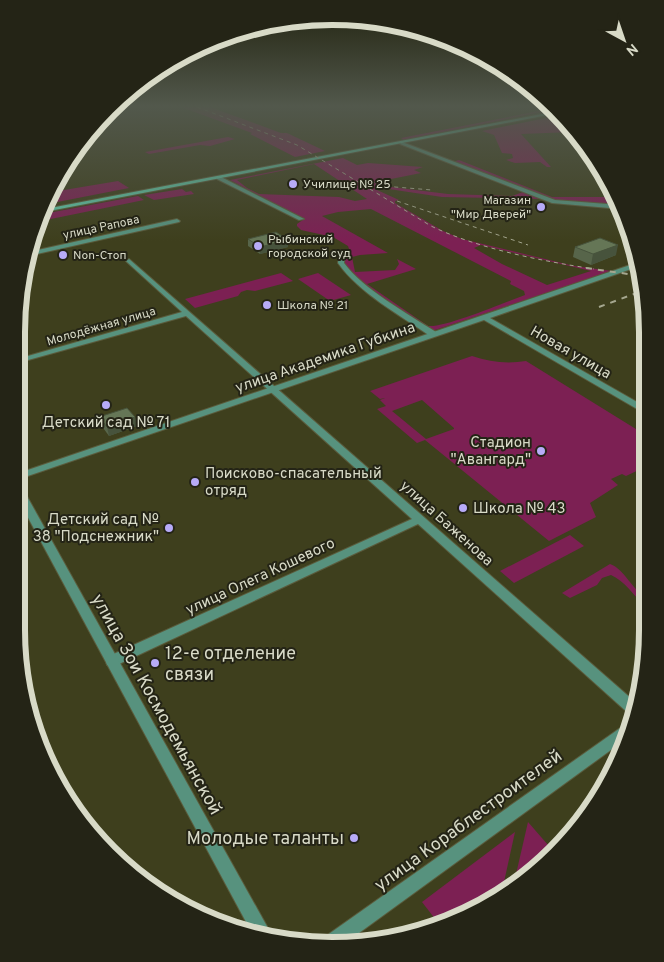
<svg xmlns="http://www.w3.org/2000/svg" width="664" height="962" font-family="Overpass,sans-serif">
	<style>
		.green { fill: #7c2053; fill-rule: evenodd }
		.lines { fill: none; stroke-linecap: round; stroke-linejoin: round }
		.minor-casing { stroke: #5a5b3c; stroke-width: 2 }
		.tertiary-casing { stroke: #5a5b3c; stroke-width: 2 }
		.secondary-casing { stroke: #5a5b3c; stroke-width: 2 }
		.minor { fill: #57927e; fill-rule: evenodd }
		.tertiary { fill: #57927e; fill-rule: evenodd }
		.secondary { fill: #5fc2a3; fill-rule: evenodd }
		.rail-far1 { stroke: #a5a78f; stroke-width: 1; stroke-dasharray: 4 4; stroke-linecap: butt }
		.rail { stroke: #a5a78f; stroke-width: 2; stroke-dasharray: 6 6; stroke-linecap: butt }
		.wall { fill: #57654a }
		.shaded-wall { fill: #47533c }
		.building { fill: #657656; stroke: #47533c }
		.poi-dot { fill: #b7abf8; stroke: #242416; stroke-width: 2 }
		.labels { text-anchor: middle; stroke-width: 4; stroke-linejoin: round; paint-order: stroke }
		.far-poi-label { font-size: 12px; fill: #d8dac7; stroke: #242416; text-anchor: start }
		.far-street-label { font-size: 12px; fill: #d8dac7; stroke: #242416 }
		.street-label { font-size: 15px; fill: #d8dac7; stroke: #242416 }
		.poi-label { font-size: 15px; fill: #d8dac7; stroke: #242416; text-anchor: end }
		.near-poi-label { font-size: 18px; fill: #d8dac7; stroke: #242416; text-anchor: start }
		.near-street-label { font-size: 18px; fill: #d8dac7; stroke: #242416 }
		.rim { fill: none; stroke: #d8dac7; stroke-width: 6 }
	</style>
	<rect width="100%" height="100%" fill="#3e3f1d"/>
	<g class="green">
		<polygon points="181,107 210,107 281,133 287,133 325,151 295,157 250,134 252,133"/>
		<polygon points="554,108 556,109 404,140 401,138"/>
		<polygon points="560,115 572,132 521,134 551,167 547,167 540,162 515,163 506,160 513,158 512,154 502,153 494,135 482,131"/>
		<polygon points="228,137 235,139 210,146 200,145 149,154 145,152"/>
		<path d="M 343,158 L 357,165 L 368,163 L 423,167 L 414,170 L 421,173 L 376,182 L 383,186 L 448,194 L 512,196 L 523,192 L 541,199 L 442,197 L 382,188 L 377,190 L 399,200 L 395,201 L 395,203 L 443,231 L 462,239 L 574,266 L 612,271 L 432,331 C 407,315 359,287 344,263 L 345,255 L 350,252 L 348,246 L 333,237 L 301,230 L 297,226 L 297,224 L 304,219 L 230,180 ZM 314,164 L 367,199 L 355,201 L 339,197 L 259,194 L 247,188 L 237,180 ZM 371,209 L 511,281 L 510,284 L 524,291 L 525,295 C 508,301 445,328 428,326 L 367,284 L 416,269 L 397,259 L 399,264 L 395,270 L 355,272 L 352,257 L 360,255 L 388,253 L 322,216 L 338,212 ZM 481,245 L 591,271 L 547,285 L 502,264 L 474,248 Z"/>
		<polygon points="459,160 552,197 617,197 620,206 554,201 452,162"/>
		<polygon points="118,181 129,188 47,204 52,192"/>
		<polygon points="182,189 186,192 191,191 194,194 154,200 144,195"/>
		<polygon points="138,196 144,200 41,221 43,214"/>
		<polygon points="281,273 293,281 255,291 247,290 241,292 238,296 195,308 185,299"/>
		<polygon points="318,273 351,295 330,301 298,279"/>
		<path d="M 472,356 C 490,362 507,364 526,361 L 644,434 L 645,467 L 626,476 L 622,474 L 611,479 L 618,485 L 590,503 L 596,517 L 549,541 L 425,440 L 417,443 L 377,409 L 386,406 L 380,400 L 385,398 L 380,399 L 370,391 ZM 422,400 L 454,428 L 454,429 L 426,439 L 392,411 Z"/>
		<polygon points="570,535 584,546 514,583 500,571"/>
		<path d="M 610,564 C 626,570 631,590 647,597 L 647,606 L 645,606 C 634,596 625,581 611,575 L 602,578 L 597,585 L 570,598 L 562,593 Z"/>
		<polygon points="528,822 555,853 514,883"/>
		<polygon points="515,832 502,891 472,913 439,924 422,902"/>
	</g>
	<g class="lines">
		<defs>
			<g id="minor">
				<polygon points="217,177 221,177 304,219 299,220 217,179"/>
				<polygon points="177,219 180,221 179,222 28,256 29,252"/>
				<path d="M 342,253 L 345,255 L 344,263 C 363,289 408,314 436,332 L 436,336 L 430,336 C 400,315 359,293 338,263 L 339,255 Z"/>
				<polygon points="129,259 634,701 631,714 627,712 418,524 117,665 112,666 107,665 106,661 107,657 412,519 186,316 21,362 21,358 182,312 127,262 126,261"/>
			</g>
			<g id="tertiary">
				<polygon points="402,142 555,200 620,205 621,209 552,203 400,144"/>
				<polygon points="639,262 640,266 490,318 644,406 644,413 484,320 19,479 19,473"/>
				<polygon points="19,488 24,491 269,930 271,938 252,933 18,499"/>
				<polygon points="629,724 626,739 348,941 323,942 326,936 623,726"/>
			</g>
			<polygon id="secondary" points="557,111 558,113 44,212 45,209"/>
		</defs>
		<use href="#minor" class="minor-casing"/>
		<use href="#tertiary" class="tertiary-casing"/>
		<use href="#secondary" class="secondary-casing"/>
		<use href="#minor" class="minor"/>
		<use href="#tertiary" class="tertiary"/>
		<use href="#secondary" class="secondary"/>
		<g class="rail-far1">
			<path d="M 197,107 L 297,145 L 431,226 C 479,249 542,261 594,269"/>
			<polyline points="363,180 395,187 432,190"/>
			<polyline points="397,201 528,245"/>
		</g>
		<g class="rail">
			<polyline points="586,268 642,276"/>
			<polyline points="599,307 642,291"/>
		</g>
	</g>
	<g class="wall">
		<polygon points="248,239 288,247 260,254 248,246"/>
		<polygon points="575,247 616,255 591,265 573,257"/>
		<polygon points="99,417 135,417 137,426 109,436 101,425"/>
	</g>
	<g class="shaded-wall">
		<polygon points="288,240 288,247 260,254 260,247"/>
		<polygon points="618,245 616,255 591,265 593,254"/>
		<polygon points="135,417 137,426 109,436 107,427"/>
	</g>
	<g class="building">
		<polygon points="276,232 288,240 260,247 248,239"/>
		<polygon points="600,238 618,245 593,254 575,247"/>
		<polygon points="127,408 135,417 107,427 99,417"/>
	</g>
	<linearGradient id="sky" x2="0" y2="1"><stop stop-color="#222310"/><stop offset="0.44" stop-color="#52584c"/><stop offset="1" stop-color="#52584c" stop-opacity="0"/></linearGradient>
	<rect width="664" height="241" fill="url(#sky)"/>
	<g class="poi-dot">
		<circle cx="293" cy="184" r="5"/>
		<circle cx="541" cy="207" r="5"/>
		<circle cx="258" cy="246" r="5"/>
		<circle cx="63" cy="255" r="5"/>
		<circle cx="267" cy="305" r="5"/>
		<circle cx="106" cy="405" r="5"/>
		<circle cx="541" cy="451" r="5"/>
		<circle cx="195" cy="482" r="5"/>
		<circle cx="463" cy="508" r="5"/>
		<circle cx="169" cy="528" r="5"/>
		<circle cx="155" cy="663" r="5"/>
		<circle cx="354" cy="838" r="5"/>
	</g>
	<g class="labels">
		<g class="far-poi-label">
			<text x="303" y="188">Училище № 25</text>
			<text x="531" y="204" text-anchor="end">Магазин<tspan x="531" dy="14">"Мир Дверей"</tspan></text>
			<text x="268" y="243">Рыбинский<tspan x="268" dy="14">городской суд</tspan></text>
			<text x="73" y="259">Non-Стоп</text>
			<text x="277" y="309">Школа № 21</text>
		</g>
		<g class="far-street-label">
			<text transform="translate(101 227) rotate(-12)" y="4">улица Рапова</text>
			<text transform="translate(101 326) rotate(-16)" y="4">Молодёжная улица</text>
		</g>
		<g class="street-label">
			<text transform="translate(571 352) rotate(30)" y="5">Новая улица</text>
			<text transform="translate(325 357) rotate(-19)" y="5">улица Академика Губкина</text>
			<text transform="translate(447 523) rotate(42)" y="5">улица Баженова</text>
			<text transform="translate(260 576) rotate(-25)" y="5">улица Олега Кошевого</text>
		</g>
		<g class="poi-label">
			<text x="106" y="427" text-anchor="middle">Детский сад № 71</text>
			<text x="531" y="447">Стадион<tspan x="531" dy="17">"Авангард"</tspan></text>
			<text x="205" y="478" text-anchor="start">Поисково-спасательный<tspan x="205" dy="17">отряд</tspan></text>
			<text x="473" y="513" text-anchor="start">Школа № 43</text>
			<text x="159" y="524">Детский сад №<tspan x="159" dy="17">38 "Подснежник"</tspan></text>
		</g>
		<g class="near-poi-label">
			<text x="165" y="659">12-е отделение<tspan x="165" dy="21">связи</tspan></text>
			<text x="344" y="844" text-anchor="end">Молодые таланты</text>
		</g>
		<g class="near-street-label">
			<text transform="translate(157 704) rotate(61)" y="6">улица Зои Космодемьянской</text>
			<text transform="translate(468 820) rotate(-36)" y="6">улица Кораблестроителей</text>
		</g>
	</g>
	<path d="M0 0H664V962H0ZM332 25H332A307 307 0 0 1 639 332V630A307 307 0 0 1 332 937H332A307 307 0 0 1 25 630V332A307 307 0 0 1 332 25Z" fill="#242416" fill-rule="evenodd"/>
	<path class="rim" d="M332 25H332A307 307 0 0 1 639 332V630A307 307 0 0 1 332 937H332A307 307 0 0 1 25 630V332A307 307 0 0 1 332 25Z"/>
	<g transform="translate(624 40) rotate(140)" stroke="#242416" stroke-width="4" paint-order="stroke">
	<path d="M0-4L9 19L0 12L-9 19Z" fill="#d8dac7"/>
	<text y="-8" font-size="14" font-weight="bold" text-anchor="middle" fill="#d8dac7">N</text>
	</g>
</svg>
